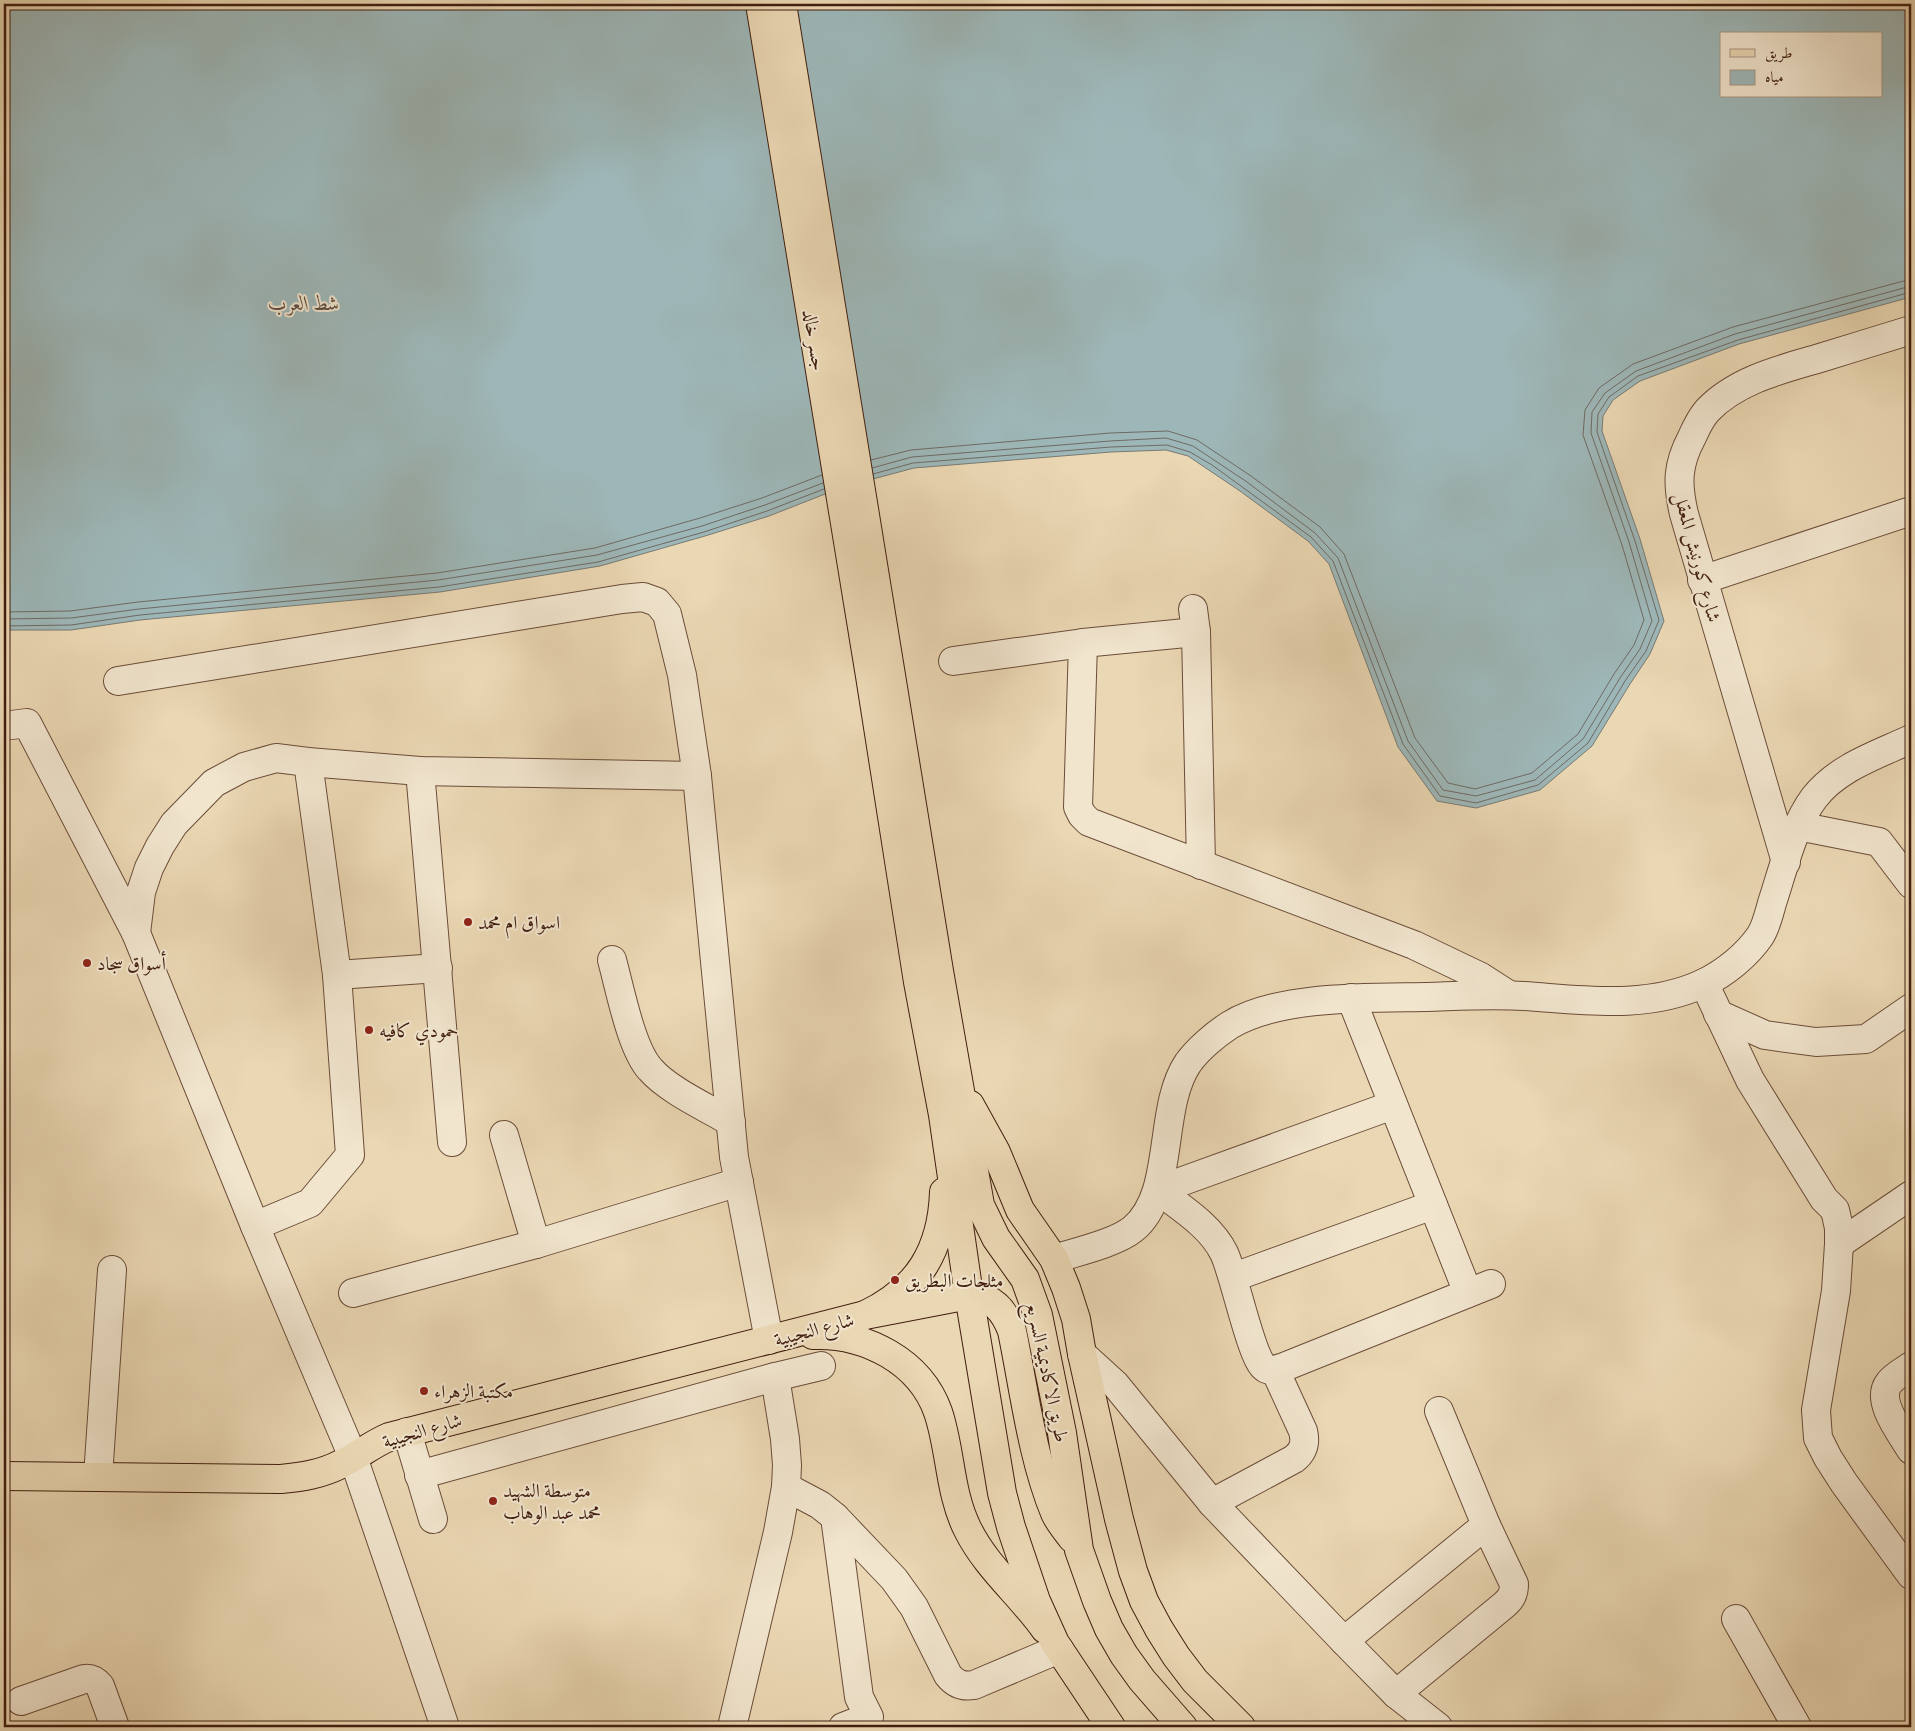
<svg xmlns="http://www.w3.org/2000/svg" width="1915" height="1731" font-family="'Libre Bodoni',Amiri,serif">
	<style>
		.water { fill: #9db7b8; stroke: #787a74; fill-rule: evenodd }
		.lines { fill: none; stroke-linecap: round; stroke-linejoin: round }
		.shore { stroke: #6f6a64; stroke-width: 1 }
		.minor-casing { stroke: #6b4c38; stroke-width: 30 }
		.major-casing { stroke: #411e0f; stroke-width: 30 }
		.highway-casing { stroke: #411e0f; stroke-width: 30 }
		.minor { stroke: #f1e5ce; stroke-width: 28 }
		.major { stroke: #ead7b3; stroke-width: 28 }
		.highway { stroke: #ead7b3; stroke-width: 28 }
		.poi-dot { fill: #8f2418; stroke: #f1e5ce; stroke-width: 2 }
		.labels { text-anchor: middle; stroke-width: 4; stroke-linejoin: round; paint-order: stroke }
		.street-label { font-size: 19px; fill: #411e0f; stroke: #f1e5ce }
		.poi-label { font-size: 19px; fill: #411e0f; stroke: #f1e5ce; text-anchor: start }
		.water-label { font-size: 20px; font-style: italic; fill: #5d4c42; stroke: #f1e5ce }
	</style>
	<rect width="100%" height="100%" fill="#ead7b3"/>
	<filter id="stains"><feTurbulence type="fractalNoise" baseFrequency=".004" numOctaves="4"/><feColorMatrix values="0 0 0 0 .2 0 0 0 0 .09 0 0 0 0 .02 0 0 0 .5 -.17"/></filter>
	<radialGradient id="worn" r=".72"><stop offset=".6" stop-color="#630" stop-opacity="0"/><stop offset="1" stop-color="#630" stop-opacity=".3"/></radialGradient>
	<path class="water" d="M 4,4 L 1911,4 L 1911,297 L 1739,344 L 1640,381 L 1613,400 L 1603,416 L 1602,431 L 1640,539 L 1664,621 L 1650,654 L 1630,684 L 1592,746 L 1540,790 L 1476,808 L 1437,801 L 1398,747 L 1329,564 L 1308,541 L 1240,491 L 1188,456 L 1166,450 L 1111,452 L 914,468 L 843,487 L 769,516 L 705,536 L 600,566 L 440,592 L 140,620 L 71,630 L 4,630 ZM 1721,34 L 1881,34 L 1881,96 L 1721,96 Z"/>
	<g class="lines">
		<g class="shore">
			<polyline points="871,460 911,450 1110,433 1168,431 1197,440 1251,476 1320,527 1344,554 1415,738 1448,783 1475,789 1532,773 1578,734 1614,674 1634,645 1644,620 1622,545 1583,435 1585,410 1599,388 1633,364 1733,327 1911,279"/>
			<polyline points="872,468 912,457 1110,441 1166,438 1193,446 1247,482 1315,533 1338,558 1408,741 1443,790 1476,796 1535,780 1583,739 1620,678 1640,649 1652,621 1629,542 1591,433 1592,412 1605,393 1636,371 1735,334 1911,286"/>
			<polyline points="873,474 913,463 1111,447 1167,445 1190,452 1212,465 1311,537 1333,561 1403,744 1440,796 1476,803 1538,785 1588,743 1625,681 1646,651 1659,620 1635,541 1597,432 1598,414 1609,397 1638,376 1738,340 1911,292"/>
			<polyline points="4,612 70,611 138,602 437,573 595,548 700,518 762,498 822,475"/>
			<polyline points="4,619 71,618 139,609 438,580 597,555 702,526 765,505 823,483"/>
			<polyline points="4,626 71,625 140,615 439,587 598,562 704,532 767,511 824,489"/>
		</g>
		<defs>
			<g id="minor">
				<polyline points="1702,580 1911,511"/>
				<polyline points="1193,609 1196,632 1201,865"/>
				<polyline points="1083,643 1078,807 1082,815 1089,822 1414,945 1481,977 1509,995"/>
				<polyline points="953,661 1083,643 1196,632"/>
				<polyline points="118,681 622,599 643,597 657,602 667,614 682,675 697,776 734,1157 769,1340"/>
				<polyline points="4,726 27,723 136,933 255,1226 353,1457 445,1727"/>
				<polyline points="420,771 452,1142"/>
				<polyline points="1798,826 1879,842 1911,884"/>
				<path d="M 1786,862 L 1684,514 C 1677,484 1677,465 1692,437 C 1696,428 1701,418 1707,411 C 1736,380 1782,369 1820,358 C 1850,349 1881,339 1911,330"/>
				<polyline points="136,933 141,892 149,868 160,846 174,824 214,783 244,767 276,758 308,762 420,771 697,776"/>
				<path d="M 612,960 C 620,989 631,1048 650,1069 C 668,1090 706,1107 731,1122"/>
				<polyline points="337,975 438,968"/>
				<polyline points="1704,983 1750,1080 1824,1199 1835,1210 1839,1228 1839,1244 1836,1291 1816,1410 1818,1438 1828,1458 1844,1483 1911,1575"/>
				<polyline points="1351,998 1468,1293"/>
				<polyline points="1718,1014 1765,1035 1816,1042 1866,1039 1911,1008"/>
				<polyline points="504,1135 536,1244"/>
				<path d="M 1158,1190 C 1181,1208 1211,1226 1224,1253 C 1234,1273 1252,1361 1265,1368 C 1271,1372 1278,1369 1284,1367 L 1491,1284"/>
				<polyline points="1158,1190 1393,1105"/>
				<polyline points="255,1226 310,1203 350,1155 337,975 308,762"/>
				<polyline points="1839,1244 1911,1195"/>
				<path d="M 1054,1259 C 1076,1252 1116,1243 1133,1229 C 1176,1194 1157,1109 1188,1063 C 1198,1049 1216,1034 1230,1025 C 1279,995 1370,998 1427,997 C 1459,996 1491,994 1524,996 C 1584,1000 1647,1010 1704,983 C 1725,973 1747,955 1760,936 C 1766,927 1769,914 1772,903 C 1783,870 1793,826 1814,798 C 1838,767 1877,755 1911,739"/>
				<polyline points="1234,1277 1433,1205"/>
				<polyline points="353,1293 536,1244 739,1182"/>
				<polyline points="1082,1354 1115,1384 1212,1503 1344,1641 1396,1694 1438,1727"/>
				<path d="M 1911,1366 C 1904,1371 1894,1376 1889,1383 C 1875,1401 1901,1433 1911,1450"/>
				<polyline points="407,1432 433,1519"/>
				<polyline points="419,1475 775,1377 821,1366"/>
				<polyline points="98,1477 112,1270"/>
				<path d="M 786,1487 L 820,1505 L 835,1517 L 894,1579 L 914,1607 L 948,1675 C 955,1684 963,1687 974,1685 L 1059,1649"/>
				<path d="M 1212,1503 L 1294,1459 C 1304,1451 1306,1443 1303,1431 L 1275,1370"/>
				<polyline points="835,1517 859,1697 869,1717 843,1727"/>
				<polyline points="1736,1619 1797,1727"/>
				<polyline points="1344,1641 1486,1525"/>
				<path d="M 1396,1694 L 1504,1605 C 1511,1599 1514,1594 1514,1584 L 1486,1525 L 1439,1411"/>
				<path d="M 21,1701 L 84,1679 C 91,1678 95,1680 100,1686 L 115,1727"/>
				<polyline points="732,1727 778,1532 786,1487 787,1465 785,1439 775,1377"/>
			</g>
			<g id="major">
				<path d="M 813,1335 C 865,1333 920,1361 938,1412 C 951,1450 949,1493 968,1530 C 987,1568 1021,1595 1045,1629"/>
				<path d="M 4,1476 L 281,1479 C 302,1477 322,1474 341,1464 C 358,1456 372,1444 389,1437 L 865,1315 L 969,1295"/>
			</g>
			<g id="highway">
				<polyline points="760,4 870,676 918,982 943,1115 969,1295 1002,1493 1011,1527 1036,1601 1055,1643 1111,1727"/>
				<polyline points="782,4 939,971 980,1205 996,1238 1025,1279 1038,1315 1062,1433 1079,1550 1097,1601 1109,1629 1124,1655 1142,1680 1183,1727"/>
				<polyline points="970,1105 996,1152 1020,1210 1054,1259 1066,1288 1076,1319 1082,1354 1119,1519 1133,1571 1144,1601 1159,1629 1176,1656 1195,1681 1241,1727"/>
				<path d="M 969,1295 C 993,1297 1004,1310 1012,1331 C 1024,1389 1032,1458 1055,1513 C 1059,1522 1066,1530 1072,1538"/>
				<path d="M 865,1315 C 918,1290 942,1250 944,1192"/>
			</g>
		</defs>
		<use href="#minor" class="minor-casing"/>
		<use href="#major" class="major-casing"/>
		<use href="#highway" class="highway-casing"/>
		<use href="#minor" class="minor"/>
		<use href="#major" class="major"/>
		<use href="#highway" class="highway"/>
	</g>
	<g class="poi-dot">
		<circle cx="468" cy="922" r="5"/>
		<circle cx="87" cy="963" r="5"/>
		<circle cx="369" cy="1030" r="5"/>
		<circle cx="895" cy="1280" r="5"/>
		<circle cx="424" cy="1391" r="5"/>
		<circle cx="493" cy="1501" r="5"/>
	</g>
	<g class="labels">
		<g class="street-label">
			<text transform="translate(815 340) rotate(81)" y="7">جسر خالد</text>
			<text transform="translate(1698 557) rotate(75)" y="7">شارع كورنيش المعقل</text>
			<text transform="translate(814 1329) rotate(-15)" y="7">شارع النجيبية</text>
			<text transform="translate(1048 1372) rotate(78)" y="7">طريق الاكاديمية السريع</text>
			<text transform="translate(422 1430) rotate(-16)" y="7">شارع النجيبية</text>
		</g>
		<g class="poi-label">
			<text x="478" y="929">اسواق ام محمد</text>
			<text x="97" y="970">أسواق سجاد</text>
			<text x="379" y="1037">حمودي كافيه</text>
			<text x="905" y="1287">مثلجات البطريق</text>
			<text x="434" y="1398">مكتبة الزهراء</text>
			<text x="503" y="1497">متوسطة الشهيد<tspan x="503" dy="22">محمد عبد الوهاب</tspan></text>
		</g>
		<g class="water-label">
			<text x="304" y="310">شط العرب</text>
		</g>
	</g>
	<rect width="1915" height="1731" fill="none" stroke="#ead7b3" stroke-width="20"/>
	<rect x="5" y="5" width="1905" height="1721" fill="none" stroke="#411e0f" stroke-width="2.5"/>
	<rect x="10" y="10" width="1895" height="1711" fill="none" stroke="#411e0f"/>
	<rect x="1720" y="32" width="162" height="65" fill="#f1e5ce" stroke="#ab9582"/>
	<rect x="1730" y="49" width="25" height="8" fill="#ead7b3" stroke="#ab9582"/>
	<text x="1765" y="58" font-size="15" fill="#411e0f">طريق</text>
	<rect x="1730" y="70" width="25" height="15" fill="#9db7b8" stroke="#ab9582"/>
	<text x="1765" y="82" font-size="15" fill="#411e0f">مياه</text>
	<rect width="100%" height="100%" filter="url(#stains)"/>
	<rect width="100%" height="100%" fill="url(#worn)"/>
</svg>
